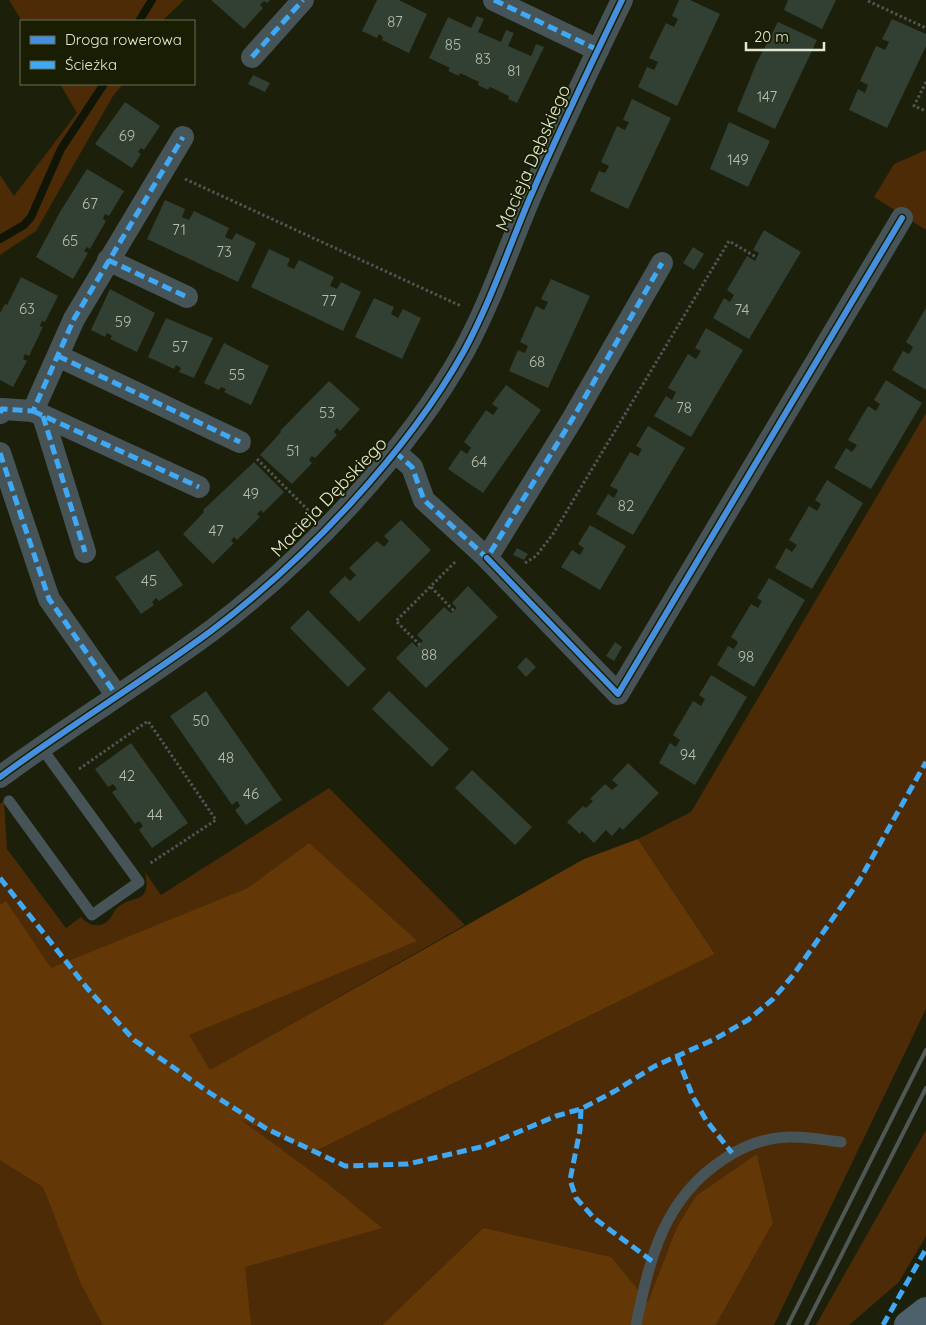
<svg xmlns="http://www.w3.org/2000/svg" width="926" height="1325" font-family="Quicksand,sans-serif">
	<style>
		.green { fill: #4d2b06 }
		.forest { fill: #633706 }
		.lines { fill: none; stroke-linecap: round; stroke-linejoin: round }
		.stream { stroke: #111505; stroke-width: 8 }
		.building { fill: #323f33 }
		.path { stroke: #4c5655; stroke-width: 3; stroke-dasharray: 2.5 2.5; stroke-linecap: butt }
		.lane { stroke: #465457; stroke-width: 11 }
		.street { stroke: #465457; stroke-width: 22 }
		.highway { stroke: #4c616b; stroke-width: 28 }
		.rail { stroke: #4f5856; stroke-width: 4 }
		.quiet { stroke: #3fa9f5; stroke-width: 5; stroke-dasharray: 10 5; stroke-linecap: butt }
		.cycleway-casing { stroke: #191e02; stroke-width: 9 }
		.cycleway { stroke: #468fdf; stroke-width: 6 }
		.labels { text-anchor: middle; stroke-width: 4; stroke-linejoin: round; paint-order: stroke }
		.number-label { font-size: 15px; fill: #b6beaa }
		.street-label { font-size: 18px; fill: #e2e8d2; stroke: #191e02 }
	</style>
	<rect width="100%" height="100%" fill="#1c1f0a"/>
	<g class="green">
		<polygon points="9,0 184,0 162,21 22,21"/>
		<polygon points="60,84 123,84 113,96 36,231 0,255 0,175 14,196 77,113"/>
		<polygon points="926,150 926,230 874,197 894,164"/>
		<path d="M 926,413 L 926,1009 L 774,1325 L 716,1325 L 773,1223 L 757,1154 L 676,1229 L 648,1303 L 483,1228 L 382,1325 L 0,1325 L 0,804 L 4,801 L 7,849 L 66,928 L 81,917 C 89,927 103,929 111,917 C 114,914 114,910 118,907 C 132,894 152,906 145,872 L 161,895 L 329,788 L 465,925 L 176,1090 L 314,1152 L 715,954 L 638,839 L 691,812 Z"/>
		<polygon points="926,1130 926,1236 899,1282 849,1325 816,1325"/>
	</g>
	<g class="forest">
		<polygon points="638,839 715,954 314,1152 240,1119 327,1183 382,1228 245,1267 251,1325 103,1325 81,1284 43,1187 0,1160 0,905 6,901 51,968 248,888 309,843 417,941 189,1035 210,1070 584,859"/>
		<polygon points="757,1154 773,1223 716,1325 382,1325 483,1228 611,1257 648,1302 676,1229 696,1196"/>
	</g>
	<g class="lines">
		<g class="stream">
			<polyline points="139,21 152,0"/>
			<polyline points="0,239 24,225 31,217 61,149 104,84"/>
		</g>
	</g>
	<g class="building">
		<polygon points="211,0 270,0 267,3 264,1 260,5 263,8 244,29"/>
		<polygon points="377,0 399,0 427,14 409,53 382,40 383,37 379,34 377,38 362,31"/>
		<polygon points="679,0 690,0 720,14 677,106 638,87 647,67 654,70 658,62 649,58 666,23 674,27 678,19 672,16"/>
		<polygon points="788,0 836,0 822,29 784,10"/>
		<polygon points="477,16 484,19 478,32 501,42 506,30 514,33 508,46 531,56 536,44 544,47 517,103 508,99 509,96 490,87 488,90 478,85 479,82 460,73 459,76 448,71 450,68 429,58 448,17 471,28"/>
		<polygon points="892,19 926,34 926,46 887,128 849,110 858,89 865,93 868,85 860,81 876,46 885,50 889,42 882,39"/>
		<polygon points="778,22 817,40 775,129 737,111 756,64"/>
		<polygon points="253,75 270,83 265,92 248,84"/>
		<polygon points="632,99 671,118 628,209 590,191 599,171 605,173 609,166 601,162 617,126 625,130 629,122 623,120"/>
		<polygon points="125,102 160,126 144,150 141,148 138,152 141,154 132,168 95,144"/>
		<polygon points="729,122 770,141 748,187 710,169"/>
		<polygon points="87,169 124,191 109,216 105,214 103,219 106,221 90,249 87,247 84,251 88,253 73,279 36,257 60,212"/>
		<polygon points="165,200 185,209 182,217 189,220 194,211 229,228 225,237 232,240 236,233 256,243 238,282 147,239"/>
		<polygon points="764,230 801,252 749,339 713,318 724,298 730,302 734,295 727,290 747,256 755,261 759,253 753,250"/>
		<polygon points="693,247 704,254 694,270 683,263"/>
		<polygon points="269,249 290,259 287,266 294,269 299,260 334,277 330,286 337,289 341,282 361,292 343,331 251,287"/>
		<polygon points="21,277 58,296 45,322 42,321 40,326 43,327 29,356 25,354 23,359 27,361 13,387 0,380 0,313 5,304 7,305"/>
		<polygon points="551,279 590,296 548,388 509,371 518,350 525,353 528,346 520,342 536,306 544,310 548,302 541,299"/>
		<polygon points="110,289 155,313 137,352 110,339 112,336 107,333 105,337 91,330"/>
		<polygon points="374,298 394,307 391,314 398,318 403,309 421,318 402,359 355,337"/>
		<polygon points="926,308 926,390 892,370 903,351 909,354 913,347 906,342"/>
		<polygon points="166,318 213,338 194,378 179,372 181,368 176,365 174,369 148,357"/>
		<polygon points="706,328 743,350 691,437 654,416 666,396 672,400 676,392 668,388 688,354 696,359 701,351 695,348"/>
		<polygon points="224,343 269,366 251,405 224,392 226,389 221,387 219,390 204,383"/>
		<polygon points="886,380 922,403 871,489 834,468 846,448 852,452 857,445 848,440 868,406 876,411 880,404 874,400"/>
		<polygon points="329,381 360,409 340,431 337,428 334,432 337,435 315,458 312,456 309,460 312,463 292,484 260,455 281,432 280,431"/>
		<polygon points="506,385 541,410 483,493 448,469 461,450 467,454 471,448 464,442 486,410 493,415 498,408 492,404"/>
		<polygon points="648,426 685,448 633,535 596,514 608,494 614,498 618,490 610,486 630,452 638,456 642,449 636,446"/>
		<polygon points="254,462 284,492 263,513 261,510 257,514 260,517 237,540 234,537 231,541 234,543 213,564 183,534 204,512 203,510"/>
		<polygon points="827,480 863,503 812,589 775,568 786,548 792,552 797,545 789,540 809,506 817,511 821,504 815,500"/>
		<polygon points="401,520 431,550 359,622 329,592 345,576 350,581 356,575 349,568 377,541 384,547 389,541 384,536"/>
		<polygon points="590,525 626,546 600,590 561,567 572,550 580,555 584,548 578,544"/>
		<polygon points="517,548 528,554 524,560 513,555"/>
		<polygon points="158,550 183,585 159,601 156,598 152,602 154,605 141,614 115,577"/>
		<polygon points="769,578 805,600 754,687 717,665 728,646 734,649 738,642 731,637 751,604 758,608 762,601 757,598"/>
		<polygon points="468,586 498,617 426,688 396,658 412,642 417,647 423,641 417,635 444,607 451,613 457,608 452,603"/>
		<polygon points="308,610 366,669 348,687 290,628"/>
		<polygon points="615,642 622,647 614,661 606,656"/>
		<polygon points="526,657 536,667 526,677 517,667"/>
		<polygon points="711,675 747,697 695,785 659,763 670,743 676,747 680,740 673,735 693,701 701,706 705,699 699,695"/>
		<polygon points="206,691 282,800 246,825 235,810 240,806 237,801 232,805 170,716"/>
		<polygon points="389,691 449,749 432,767 372,709"/>
		<polygon points="131,743 188,823 152,848 139,830 143,826 139,821 135,824 112,792 117,789 113,784 108,787 95,769"/>
		<polygon points="628,763 659,793 623,830 620,827 612,836 606,830 594,843 582,831 580,834 567,822 583,806 586,808 593,801 590,799 605,784 612,790 618,785 612,780"/>
		<polygon points="472,770 532,827 515,845 455,788"/>
	</g>
	<g class="lines">
		<g class="path">
			<polyline points="868,1 926,28"/>
			<polyline points="926,82 914,106 926,111"/>
			<polyline points="185,179 461,306"/>
			<polyline points="257,459 309,511"/>
			<polyline points="525,563 536,556 553,534 729,241 756,257"/>
			<polyline points="431,587 454,611"/>
			<polyline points="420,645 396,621 455,562"/>
			<polyline points="79,769 148,721 216,820 149,864"/>
		</g>
		<g class="lane">
			<polyline points="9,801 92,915 139,882 41,747"/>
			<path d="M 636,1325 C 650,1258 663,1199 724,1159 C 743,1146 765,1138 788,1137 C 806,1136 824,1140 841,1142"/>
		</g>
		<g class="street">
			<polyline points="494,0 598,50"/>
			<polyline points="252,57 303,0"/>
			<polyline points="108,260 187,297"/>
			<polyline points="58,356 240,442"/>
			<polyline points="33,411 199,487"/>
			<polyline points="0,413 2,409 33,411 74,319 183,137"/>
			<polyline points="43,416 85,552"/>
			<polyline points="395,452 412,467 424,500 487,558 573,418 662,263"/>
			<polyline points="0,453 49,599 117,696"/>
			<polyline points="487,558 618,694 902,218"/>
			<path d="M 0,777 C 69,726 142,682 211,631 C 304,561 407,453 464,351 C 490,303 508,250 529,200 C 558,133 590,66 622,0"/>
		</g>
		<polyline class="highway" points="908,1325 926,1311"/>
		<g class="rail">
			<polyline points="788,1325 926,1050"/>
			<polyline points="806,1325 926,1088"/>
		</g>
		<g class="quiet">
			<polyline points="494,0 598,50"/>
			<polyline points="252,57 303,0"/>
			<polyline points="108,260 187,297"/>
			<polyline points="58,356 240,442"/>
			<polyline points="33,411 199,487"/>
			<polyline points="0,413 2,409 33,411 74,319 183,137"/>
			<polyline points="43,416 85,552"/>
			<polyline points="395,452 412,467 424,500 487,558 573,418 662,263"/>
			<polyline points="0,453 49,599 117,696"/>
			<polyline points="0,878 87,988 134,1040 210,1093 267,1129 345,1166 408,1164 485,1146 556,1116 581,1109 615,1091 655,1066 715,1039 748,1020 773,999 794,974 859,881 926,762"/>
			<polyline points="677,1056 693,1097 706,1120 732,1153"/>
			<polyline points="581,1109 580,1130 570,1180 576,1198 594,1218 652,1261"/>
			<polyline points="883,1325 926,1249"/>
		</g>
		<defs>
			<g id="cycleway">
				<polyline points="487,558 618,694 902,218"/>
				<path d="M 0,777 C 69,726 142,682 211,631 C 304,561 407,453 464,351 C 490,303 508,250 529,200 C 558,133 590,66 622,0"/>
			</g>
		</defs>
		<use href="#cycleway" class="cycleway-casing"/>
		<use href="#cycleway" class="cycleway"/>
	</g>
	<g class="labels">
		<g class="number-label">
			<text x="395" y="27">87</text>
			<text x="453" y="50">85</text>
			<text x="483" y="64">83</text>
			<text x="514" y="76">81</text>
			<text x="767" y="102">147</text>
			<text x="127" y="141">69</text>
			<text x="738" y="165">149</text>
			<text x="90" y="209">67</text>
			<text x="179" y="235">71</text>
			<text x="70" y="246">65</text>
			<text x="224" y="257">73</text>
			<text x="329" y="306">77</text>
			<text x="27" y="314">63</text>
			<text x="742" y="315">74</text>
			<text x="123" y="327">59</text>
			<text x="180" y="352">57</text>
			<text x="537" y="367">68</text>
			<text x="237" y="380">55</text>
			<text x="684" y="413">78</text>
			<text x="327" y="418">53</text>
			<text x="293" y="456">51</text>
			<text x="479" y="467">64</text>
			<text x="251" y="499">49</text>
			<text x="626" y="511">82</text>
			<text x="216" y="536">47</text>
			<text x="149" y="586">45</text>
			<text x="429" y="660">88</text>
			<text x="746" y="662">98</text>
			<text x="201" y="726">50</text>
			<text x="688" y="760">94</text>
			<text x="226" y="763">48</text>
			<text x="127" y="781">42</text>
			<text x="251" y="799">46</text>
			<text x="155" y="820">44</text>
		</g>
		<g class="street-label">
			<text transform="translate(533 158) rotate(-66)" y="6">Macieja Dębskiego</text>
			<text transform="translate(329 497) rotate(-46)" y="6">Macieja Dębskiego</text>
		</g>
	</g>
	<rect x="20" y="20" width="175" height="65" fill="#191e02" stroke="#696f55"/>
	<rect x="30" y="36" width="25" height="8" fill="#468fdf" stroke="#696f55"/>
	<text x="65" y="45" font-size="15" fill="#e2e8d2">Droga rowerowa</text>
	<rect x="30" y="61" width="25" height="8" fill="#3fa9f5" stroke="#696f55"/>
	<text x="65" y="70" font-size="15" fill="#e2e8d2">Ścieżka</text>
	<path d="M746 42v8h78v-8" fill="none" stroke="#e2e8d2" stroke-width="2.5"/>
	<text x="754" y="42" font-size="15" fill="#e2e8d2" stroke="#191e02" stroke-width="4" paint-order="stroke">20 m</text>
</svg>
